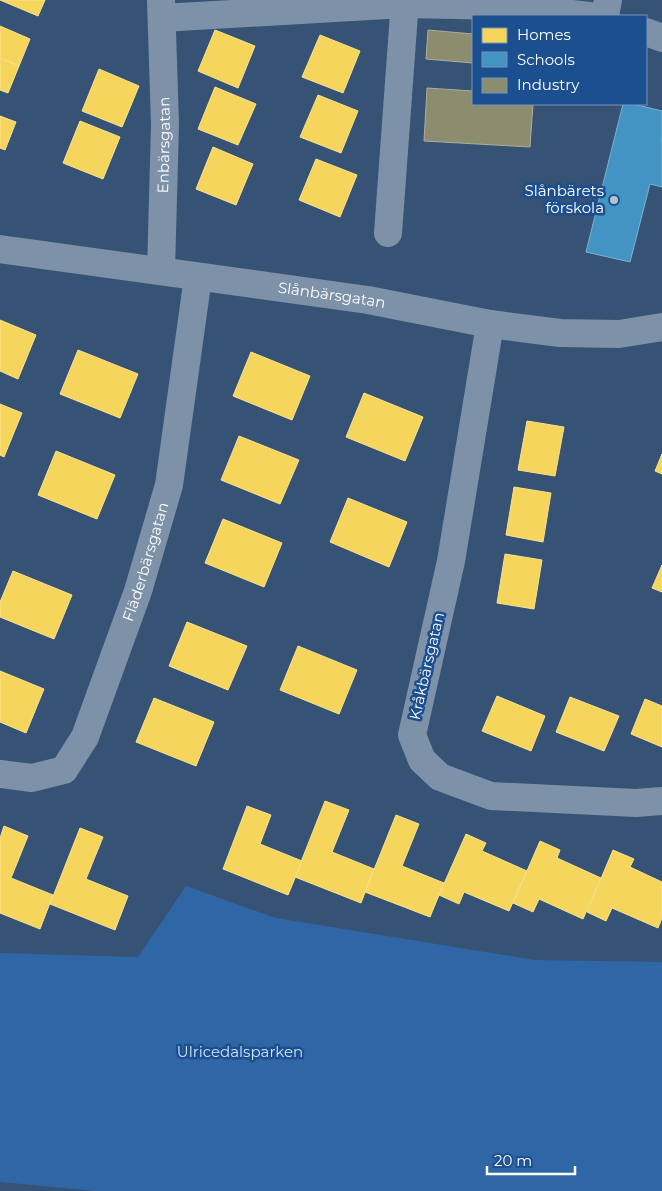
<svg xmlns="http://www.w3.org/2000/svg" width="662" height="1191" font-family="Montserrat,sans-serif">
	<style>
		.green { fill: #2f66a5 }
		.homes { fill: #f6d55c; stroke: #f9e28d }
		.schools { fill: #4393c3; stroke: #7bb3d5 }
		.industry { fill: #8c8c6e; stroke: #aeae9a }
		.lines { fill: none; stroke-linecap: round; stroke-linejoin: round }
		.street { stroke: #7d92a8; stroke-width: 28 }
		.poi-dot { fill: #b9c2ce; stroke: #1b4f8f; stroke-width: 2 }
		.labels { text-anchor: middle; stroke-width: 5; stroke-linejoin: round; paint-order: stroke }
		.street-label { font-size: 15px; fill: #fff; stroke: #1b4f8f }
		.poi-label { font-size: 15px; fill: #fff; stroke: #1b4f8f; text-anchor: end }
		.park-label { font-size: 15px; fill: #cfe3fa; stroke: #1b4f8f }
	</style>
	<rect width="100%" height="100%" fill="#365274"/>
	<polygon class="green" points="186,886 276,918 535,960 662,962 662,1191 95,1191 0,1182 0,953 138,957"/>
	<g class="homes">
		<polygon points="0,0 45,0 38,16"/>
		<polygon points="0,26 30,39 19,66 0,58"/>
		<polygon points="215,30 255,46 238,88 198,71"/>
		<polygon points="320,35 360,51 343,93 302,77"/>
		<polygon points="0,58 19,66 8,93 0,90"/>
		<polygon points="99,69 139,86 122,127 82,111"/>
		<polygon points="215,87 256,104 238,145 198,129"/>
		<polygon points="318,95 358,111 341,153 300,137"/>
		<polygon points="0,116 16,122 5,150 0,148"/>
		<polygon points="80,121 120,137 103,179 63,163"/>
		<polygon points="213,147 253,164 236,205 196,189"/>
		<polygon points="316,159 357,175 340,217 299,200"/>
		<polygon points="0,320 36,335 18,379 0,371"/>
		<polygon points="78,350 138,374 120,418 60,394"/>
		<polygon points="251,352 310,376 292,420 233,396"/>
		<polygon points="364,393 423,417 405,461 346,437"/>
		<polygon points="0,404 22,413 4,457 0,455"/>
		<polygon points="527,421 564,427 555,476 518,470"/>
		<polygon points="239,436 299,460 280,504 221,480"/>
		<polygon points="56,451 115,475 97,519 38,495"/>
		<polygon points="662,454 662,474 655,471"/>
		<polygon points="514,487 551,493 543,542 506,535"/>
		<polygon points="348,498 407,522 389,567 330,542"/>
		<polygon points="223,519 282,543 264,587 205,563"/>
		<polygon points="505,554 542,560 534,609 497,603"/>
		<polygon points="662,565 662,592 652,588"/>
		<polygon points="13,571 72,595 54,639 0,617 0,602"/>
		<polygon points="187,622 247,646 228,690 169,666"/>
		<polygon points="298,646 357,670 339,714 280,690"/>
		<polygon points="0,671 44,689 26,733 0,722"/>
		<polygon points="497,696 545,716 531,751 482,731"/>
		<polygon points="570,697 619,716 604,751 556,732"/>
		<polygon points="154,698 214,722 196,766 136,742"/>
		<polygon points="645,699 662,706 662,747 631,734"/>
		<polygon points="325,801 349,810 332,852 374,869 361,903 295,877"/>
		<polygon points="247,806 271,815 260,844 302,861 288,895 223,869"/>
		<polygon points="396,815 419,824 402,866 444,883 430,917 365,892"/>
		<polygon points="4,826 28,836 11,878 53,895 40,929 0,913 0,838"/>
		<polygon points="80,828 103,837 86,879 128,896 115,930 50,904"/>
		<polygon points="466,834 486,843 482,851 527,871 509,911 464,892 459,904 439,895"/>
		<polygon points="540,841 560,850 557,858 601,878 583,919 539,899 533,912 513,903"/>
		<polygon points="613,850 634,859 630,867 662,882 662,918 658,928 612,908 606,921 587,912"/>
	</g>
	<polygon class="schools" points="623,104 633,104 662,111 662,137 661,141 662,141 662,187 650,184 630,262 586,252"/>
	<g class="industry">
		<polygon points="428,30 473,34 473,63 426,59"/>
		<polygon points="427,88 473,91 473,104 533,104 530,147 424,141"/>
	</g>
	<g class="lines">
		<g class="street">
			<polyline points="605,16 608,0"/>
			<polyline points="162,18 404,4 506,6 589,16"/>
			<polyline points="646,32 662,38"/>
			<polyline points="388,233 405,0"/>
			<path id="s1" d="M 0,249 L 368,300 L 490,324 L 560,333 L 619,334 L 662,327"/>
			<path id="s2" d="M 161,271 L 165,124 L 161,1"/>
			<polyline points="490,324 451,561 412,735 422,760 440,777 491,796 636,803 662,801"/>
			<path id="s3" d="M 0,774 L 32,778 L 64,770 L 85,737 L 138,591 L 169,485 L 198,277"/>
		</g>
	</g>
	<circle class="poi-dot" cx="614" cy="200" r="5"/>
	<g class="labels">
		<g class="street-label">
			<text dy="5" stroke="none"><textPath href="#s2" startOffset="126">Enbärsgatan</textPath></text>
			<text dy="5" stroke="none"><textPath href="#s1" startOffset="335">Slånbärsgatan</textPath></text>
			<text dy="5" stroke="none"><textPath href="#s3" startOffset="290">Fläderbärsgatan</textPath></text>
			<text transform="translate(427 666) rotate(-77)" y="5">Kråkbärsgatan</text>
		</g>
		<g class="poi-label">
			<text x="604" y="196">Slånbärets<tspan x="604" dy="17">förskola</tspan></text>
		</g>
		<g class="park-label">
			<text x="240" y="1057">Ulricedalsparken</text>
		</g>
	</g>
	<rect x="472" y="15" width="175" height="90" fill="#1b4f8f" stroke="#7695bc"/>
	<rect x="482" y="28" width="25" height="15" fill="#f6d55c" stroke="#7695bc"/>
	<text x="517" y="40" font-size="15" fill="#ffffff">Homes</text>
	<rect x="482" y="52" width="25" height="15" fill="#4393c3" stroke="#7695bc"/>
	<text x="517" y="65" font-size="15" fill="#ffffff">Schools</text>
	<rect x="482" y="78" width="25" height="15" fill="#8c8c6e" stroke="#7695bc"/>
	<text x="517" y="90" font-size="15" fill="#ffffff">Industry</text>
	<path d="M487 1166v8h88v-8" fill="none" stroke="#ffffff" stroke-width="2.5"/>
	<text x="494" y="1166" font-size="15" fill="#ffffff" stroke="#1b4f8f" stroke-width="4" paint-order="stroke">20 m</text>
</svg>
